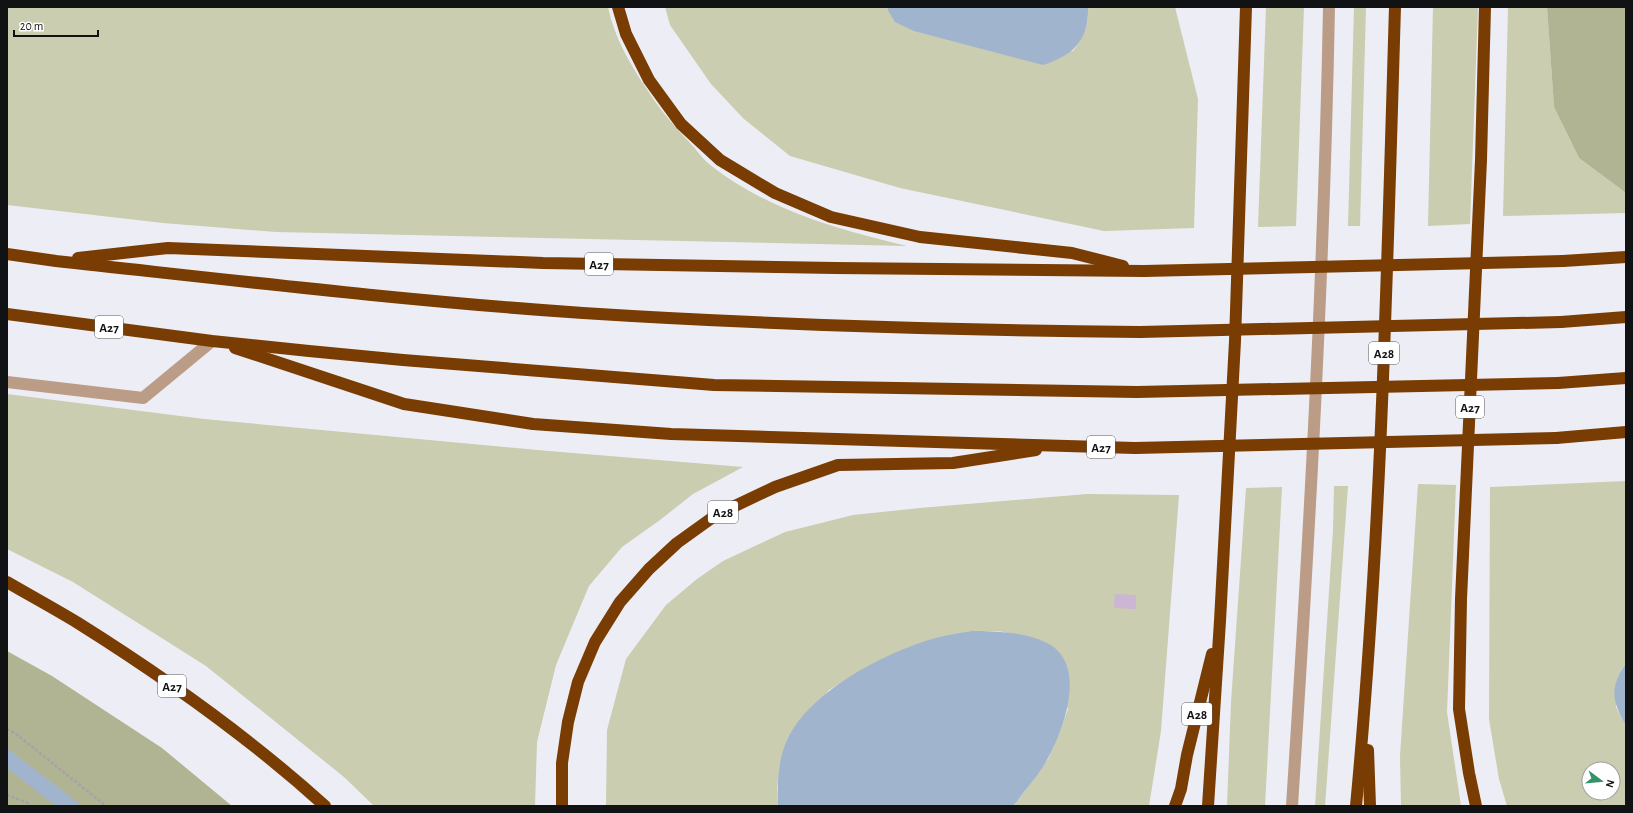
<svg xmlns="http://www.w3.org/2000/svg" width="1633" height="813" font-family="'Alegreya Sans',sans-serif">
	<style>
		.green { fill: #cacdaf; fill-rule: evenodd }
		.forest { fill: #b1b493 }
		.water { fill: #a0b4ce }
		.building { fill: #cbb7d3 }
		.lines { fill: none; stroke-linecap: round; stroke-linejoin: round }
		.path { stroke: #a3a3a9; stroke-width: 2.5; stroke-dasharray: 3 2; stroke-linecap: butt }
		.minor { stroke: #bb9c87; stroke-width: 12 }
		.highway { stroke: #793c03; stroke-width: 12 }
		.highway-bridge { stroke: #793c03; stroke-width: 12 }
		.labels { text-anchor: middle; stroke-width: 4; stroke-linejoin: round; paint-order: stroke }
		.shield { fill: #fff; stroke: #58595a; stroke-width: 1 }
		.shield-label { font-size: 13px; font-weight: bold; fill: #111214 }
	</style>
	<rect width="100%" height="100%" fill="#ededf5"/>
	<g class="green">
		<path d="M 7,7 L 608,7 C 614,37 631,66 648,91 C 660,110 674,126 690,143 C 696,149 701,157 708,163 C 764,209 838,230 907,246 L 276,232 L 163,223 L 7,205 Z"/>
		<path d="M 665,7 L 886,7 L 887,10 L 1073,51 C 1084,37 1089,26 1088,7 L 1175,7 L 1198,99 L 1194,228 L 1104,231 L 900,188 L 790,156 L 744,119 L 711,84 L 670,25 Z"/>
		<polygon points="1266,7 1304,7 1296,226 1258,227"/>
		<polygon points="1354,7 1366,7 1360,226 1348,226"/>
		<polygon points="1433,7 1478,7 1470,224 1428,226"/>
		<polygon points="1508,7 1547,7 1554,107 1579,158 1626,193 1626,213 1503,216"/>
		<polygon points="7,394 204,419 537,450 743,467 693,494 660,520 622,547 589,586 556,665 537,742 535,806 374,806 344,777 206,666 73,582 7,549"/>
		<path d="M 1626,481 L 1626,663 L 1621,671 L 1616,707 L 1626,726 L 1626,806 L 1507,806 L 1499,779 L 1489,719 L 1490,487 ZM 1589,769 L 1613,769 L 1613,793 L 1589,793 Z"/>
		<polygon points="1418,484 1456,485 1447,712 1461,806 1401,806 1400,756"/>
		<polygon points="1334,486 1348,486 1325,806 1315,806 1333,530"/>
		<polygon points="1282,487 1265,806 1227,806 1231,702 1246,488"/>
		<polygon points="1087,494 1179,495 1161,731 1149,806 1012,806 1016,803 1048,759 1059,734 1068,709 1041,641 999,631 971,631 936,638 903,650 858,672 829,690 788,738 780,765 777,788 778,806 606,806 607,730 626,659 666,605 697,579 723,561 785,532 853,515 920,508"/>
	</g>
	<g class="forest">
		<polygon points="1547,7 1626,7 1626,193 1579,158 1554,107"/>
		<polygon points="7,651 52,676 162,748 232,806 7,806"/>
	</g>
	<g class="water">
		<path d="M 886,7 L 1088,7 C 1089,41 1073,55 1043,65 L 914,31 L 895,22 Z"/>
		<path d="M 971,631 C 995,631 1037,632 1056,649 C 1084,674 1063,731 1048,758 C 1040,774 1026,788 1016,803 L 1012,806 L 778,806 C 777,784 778,758 788,738 C 813,689 885,653 935,638 C 947,635 959,633 971,631 Z"/>
		<path d="M 1626,663 L 1626,726 C 1612,700 1609,689 1626,663 Z"/>
		<polygon points="7,748 82,806 56,806 7,768"/>
	</g>
	<polygon class="building" points="1115,594 1136,595 1136,609 1114,608"/>
	<g class="lines">
		<g class="path">
			<polyline points="7,729 16,734 106,806"/>
			<polyline points="7,795 28,803 31,806"/>
		</g>
		<g class="minor">
			<polyline points="7,382 143,398 212,341"/>
			<path d="M 1292,806 C 1309,540 1324,274 1329,7"/>
		</g>
		<g class="highway">
			<polyline points="618,7 626,34 649,80 681,124 720,160 775,193 831,217 920,237 1072,253 1123,266"/>
			<path d="M 7,254 L 56,261 C 232,280 407,301 583,313 C 769,325 954,330 1140,332"/>
			<polyline points="78,258 168,248 543,263 835,268 1144,271"/>
			<polyline points="1563,261 1626,257"/>
			<polyline points="7,314 212,341 309,351 403,360 714,385 1137,392"/>
			<polyline points="1561,322 1626,317"/>
			<polyline points="235,348 404,404 533,424 671,434 1135,448"/>
			<polyline points="1558,383 1626,378"/>
			<polyline points="1556,438 1626,432"/>
			<path d="M 7,582 C 31,596 55,609 78,623 C 164,677 250,738 325,806"/>
			<polyline points="1368,750 1370,806"/>
			<polyline points="562,806 562,763 568,722 578,682 595,642 620,602 649,569 677,543 716,515 775,487 838,465 953,463 1036,450"/>
			<polyline points="1175,806 1181,789 1187,755 1212,654"/>
			<polyline points="1208,806 1220,621 1235,341 1246,7"/>
			<path d="M 1356,806 C 1381,541 1387,273 1395,7"/>
			<polyline points="1476,806 1469,773 1459,709 1461,599 1481,160 1485,7"/>
		</g>
		<g class="highway-bridge">
			<polyline points="1144,271 1563,261"/>
			<polyline points="1140,332 1561,322"/>
			<polyline points="1137,392 1558,383"/>
			<polyline points="1135,448 1556,438"/>
		</g>
	</g>
	<g class="labels">
		<g class="shield">
			<rect x="585" y="253" width="28" height="22" rx="3"/>
			<rect x="95" y="316" width="28" height="22" rx="3"/>
			<rect x="1369" y="342" width="30" height="22" rx="3"/>
			<rect x="1456" y="396" width="28" height="22" rx="3"/>
			<rect x="1087" y="436" width="28" height="22" rx="3"/>
			<rect x="708" y="501" width="30" height="22" rx="3"/>
			<rect x="158" y="675" width="28" height="22" rx="3"/>
			<rect x="1182" y="703" width="30" height="22" rx="3"/>
		</g>
		<g class="shield-label">
			<text x="599" y="269">A27</text>
			<text x="109" y="332">A27</text>
			<text x="1384" y="358">A28</text>
			<text x="1470" y="412">A27</text>
			<text x="1101" y="452">A27</text>
			<text x="723" y="517">A28</text>
			<text x="172" y="691">A27</text>
			<text x="1197" y="719">A28</text>
		</g>
	</g>
	<rect width="1633" height="813" fill="none" stroke="#111214" stroke-width="16"/>
	<g transform="translate(1601 781) rotate(106)"><circle r="19" fill="#ffffff" stroke="#a0a0a1"/>
	<path d="M0-3L7 15L0 10L-7 15Z" fill="#34926a"/>
	<text y="-6" font-size="11" font-weight="bold" text-anchor="middle" fill="#111214">N</text>
	</g>
	<path d="M14 30v6h84v-6" fill="none" stroke="#111214" stroke-width="2"/>
	<text x="20" y="30" font-size="12" fill="#111214" stroke="#ffffff" stroke-width="3" paint-order="stroke">20 m</text>
</svg>
